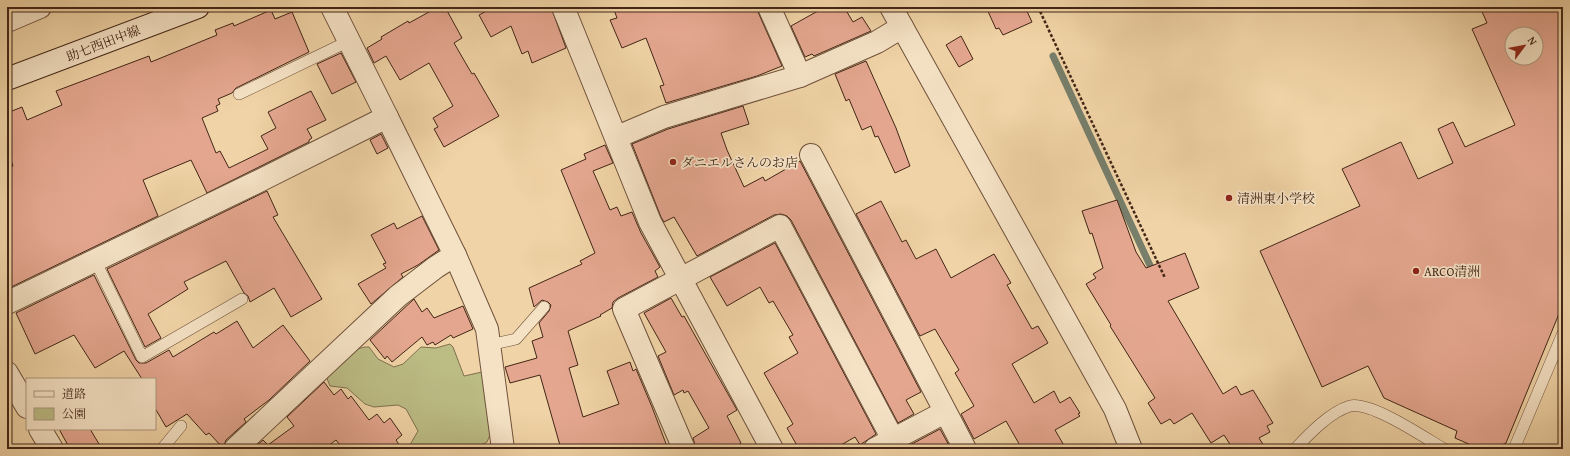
<svg xmlns="http://www.w3.org/2000/svg" width="1570" height="456" font-family="'Gentium Book Plus','Noto Serif JP',serif">
	<style>
		.green { fill: #bcbc85; stroke: #7f714e }
		.lines { fill: none; stroke-linecap: round; stroke-linejoin: round }
		.stream { stroke: #777e6a; stroke-width: 7 }
		.building { fill: #e4a68f; stroke: #422616; fill-rule: evenodd }
		.service-casing { stroke: #6e513a; stroke-width: 12 }
		.minor-casing { stroke: #6e513a; stroke-width: 24 }
		.tertiary-casing { stroke: #6e513a; stroke-width: 24 }
		.secondary-casing { stroke: #422616; stroke-width: 24 }
		.path { stroke: #422616; stroke-width: 2.5; stroke-dasharray: 3 2; stroke-linecap: butt }
		.service { stroke: #f5e2c5; stroke-width: 11 }
		.minor { stroke: #f5e2c5; stroke-width: 22 }
		.tertiary { stroke: #f5e2c5; stroke-width: 22 }
		.secondary { stroke: #f5e2c5; stroke-width: 22 }
		.poi-dot { fill: #8f2418; stroke: #f5e2c5; stroke-width: 1.5 }
		.labels { text-anchor: middle; stroke-width: 3.5; stroke-linejoin: round; paint-order: stroke }
		.street-label { font-size: 13px; fill: #422616; stroke: #f5e2c5 }
		.poi-label { font-size: 13px; fill: #422616; stroke: #f5e2c5; text-anchor: start }
	</style>
	<rect width="100%" height="100%" fill="#f0d3a6"/>
	<filter id="stains"><feTurbulence type="fractalNoise" baseFrequency=".005" numOctaves="4"/><feColorMatrix values="0 0 0 0 .2 0 0 0 0 .09 0 0 0 0 .02 0 0 0 .5 -.17"/></filter>
	<radialGradient id="worn" r=".72"><stop offset=".6" stop-color="#630" stop-opacity="0"/><stop offset="1" stop-color="#630" stop-opacity=".3"/></radialGradient>
	<path class="green" d="M 450,344 L 453,347 L 464,376 L 482,372 L 492,430 L 487,442 L 474,449 L 410,449 L 411,443 L 418,431 L 406,409 L 398,405 L 374,407 L 365,404 L 347,388 L 330,386 L 326,376 C 337,365 352,346 369,347 L 378,359 L 394,367 L 403,364 L 421,347 L 436,348 Z"/>
	<g class="lines">
		<polyline class="stream" points="1053,56 1154,274"/>
	</g>
	<g class="building">
		<polygon points="438,7 445,7 462,38 454,43 472,74 474,73 499,116 444,147 434,129 438,127 433,118 453,106 429,63 400,80 386,56 374,63 367,48 382,39 381,37 408,21 409,23"/>
		<polygon points="494,7 551,7 566,48 532,63 528,51 522,54 511,26 491,37 479,15"/>
		<polygon points="613,7 757,7 758,12 782,66 757,76 666,103 660,86 664,85 646,38 622,48 610,20 617,18"/>
		<polygon points="825,7 844,7 853,22 862,17 871,31 814,56 812,54 805,57 791,26"/>
		<polygon points="986,7 1025,7 1032,22 1003,35 999,28 996,29"/>
		<path d="M 1480,7 L 1563,7 L 1563,304 L 1506,443 L 1494,449 L 1480,449 L 1455,438 L 1457,431 L 1384,398 L 1368,366 L 1322,387 L 1260,251 L 1360,206 L 1342,169 L 1401,142 L 1418,179 L 1453,163 L 1438,129 L 1453,122 L 1465,147 L 1515,125 L 1472,29 L 1487,23 ZM 1512,34 L 1536,34 L 1536,58 L 1512,58 Z"/>
		<polygon points="271,10 275,19 292,12 309,52 236,88 232,93 218,99 220,104 216,106 218,111 202,118 216,153 220,151 229,168 268,149 261,136 276,128 268,112 311,91 326,120 307,129 312,138 309,140 309,142 207,193 191,160 143,180 158,216 7,289 7,168 13,166 7,149 7,113 22,107 27,120 62,105 56,91 149,56 151,62 217,35 215,30 233,23 234,26"/>
		<polygon points="961,36 973,59 959,67 946,45"/>
		<polygon points="341,53 356,82 332,94 317,64"/>
		<polygon points="866,61 896,128 910,166 895,173 878,136 875,137 871,126 862,130 849,99 846,101 835,74"/>
		<polygon points="743,106 749,124 721,133 727,150 744,187 763,177 765,181 800,161 921,392 906,400 914,414 898,423 791,220 787,216 781,214 774,215 697,256 674,217 664,222 661,217 632,144 668,129"/>
		<polygon points="381,134 388,148 377,154 370,140"/>
		<polygon points="605,145 613,163 593,171 610,210 617,207 621,216 632,212 641,233 660,267 655,271 658,277 618,298 613,302 612,308 600,315 601,316 568,331 578,365 569,368 583,417 619,404 607,371 630,362 633,371 636,369 652,407 668,449 561,449 540,375 510,383 505,367 537,358 532,341 543,337 539,323 549,311 551,305 548,302 542,300 534,307 529,288 582,264 580,261 595,253 561,170 586,159 584,154"/>
		<polygon points="267,191 278,215 273,217 322,299 291,317 274,288 250,302 248,296 244,293 226,261 184,282 188,289 148,314 161,338 145,347 107,269"/>
		<polygon points="1117,200 1136,252 1146,268 1185,253 1199,288 1168,301 1223,394 1236,386 1241,395 1253,390 1273,423 1267,426 1270,432 1259,438 1266,449 1233,449 1224,435 1211,443 1192,413 1174,424 1170,419 1161,424 1148,403 1155,398 1110,326 1111,325 1086,284 1096,278 1093,274 1103,268 1092,233 1090,234 1082,211"/>
		<polygon points="881,201 902,242 906,240 916,259 936,249 951,278 994,254 1011,283 1007,285 1032,329 1038,326 1048,343 1012,364 1034,403 1054,391 1060,403 1070,397 1080,413 1078,414 1080,416 1055,430 1066,449 1022,449 1006,421 974,439 961,414 974,406 955,373 959,370 935,329 920,336 856,214"/>
		<polygon points="422,216 439,250 418,265 401,274 403,277 371,304 358,284 386,268 383,264 386,263 371,235 394,223 397,229"/>
		<polygon points="775,243 876,434 860,445 855,437 834,449 799,449 787,428 793,424 764,373 798,353 789,337 793,335 773,301 769,303 760,287 727,306 710,277"/>
		<polygon points="94,275 136,360 139,363 146,363 169,350 173,357 214,332 216,334 237,321 253,348 283,325 310,361 269,400 244,419 246,422 226,440 223,448 209,433 206,435 187,414 166,427 155,408 155,379 142,379 124,351 95,368 74,335 35,354 16,313"/>
		<polygon points="671,298 682,317 684,316 737,410 727,416 741,443 732,449 696,449 693,438 709,428 688,391 684,393 683,390 674,395 658,356 666,352 644,313"/>
		<polygon points="414,299 422,312 427,308 434,318 463,306 473,329 453,338 451,335 435,345 433,342 427,345 422,337 392,362 387,356 385,359 370,340"/>
		<polygon points="324,382 334,395 341,389 348,399 351,396 369,420 377,414 384,423 390,418 402,435 396,440 402,449 343,449 336,440 324,449 253,449 263,440 268,445 294,426 287,417"/>
		<polygon points="59,429 90,429 102,449 70,449"/>
		<polygon points="940,429 951,449 910,449 910,445"/>
	</g>
	<g class="lines">
		<defs>
			<g id="service">
				<polyline points="239,94 349,41"/>
				<polyline points="95,260 142,357 242,299"/>
				<polyline points="489,345 516,339 544,307"/>
				<polyline points="162,449 181,426"/>
				<path d="M 1295,449 C 1309,434 1330,412 1350,406 C 1371,401 1425,438 1444,449"/>
				<polyline points="1514,449 1563,333"/>
			</g>
			<g id="minor">
				<polyline points="563,7 650,222 772,449"/>
				<polyline points="769,7 800,76"/>
				<polyline points="7,21 40,7"/>
				<polyline points="617,137 664,117 800,76 877,42 902,27"/>
				<polyline points="811,155 965,449"/>
				<polyline points="455,255 487,329 503,449"/>
				<polyline points="7,303 255,183 387,117 332,7"/>
				<polyline points="7,373 27,407"/>
				<polyline points="40,429 52,449"/>
				<polyline points="235,449 398,296 436,267 455,255 387,117"/>
				<polyline points="684,449 624,309 780,226 898,449"/>
				<polyline points="875,449 945,412"/>
			</g>
			<polyline id="tertiary" points="891,7 1115,409 1131,449"/>
			<polyline id="secondary" points="7,79 198,7"/>
		</defs>
		<use href="#service" class="service-casing"/>
		<use href="#minor" class="minor-casing"/>
		<use href="#tertiary" class="tertiary-casing"/>
		<use href="#secondary" class="secondary-casing"/>
		<polyline class="path" points="1038,7 1165,278"/>
		<use href="#service" class="service"/>
		<use href="#minor" class="minor"/>
		<use href="#tertiary" class="tertiary"/>
		<use href="#secondary" class="secondary"/>
	</g>
	<g class="poi-dot">
		<circle cx="673" cy="162" r="4"/>
		<circle cx="1229" cy="198" r="4"/>
		<circle cx="1416" cy="271" r="4"/>
	</g>
	<g class="labels">
		<g class="street-label">
			<text transform="translate(103 43) rotate(-21)" y="5">助七西田中線</text>
		</g>
		<g class="poi-label">
			<text x="681" y="167">ダニエルさんのお店</text>
			<text x="1237" y="203">清洲東小学校</text>
			<text x="1424" y="276">ARCO清洲</text>
		</g>
	</g>
	<rect width="1570" height="456" fill="none" stroke="#f0d3a6" stroke-width="24"/>
	<rect x="8" y="8" width="1554" height="440" fill="none" stroke="#422616" stroke-width="2"/>
	<rect x="12" y="12" width="1546" height="432" fill="none" stroke="#422616"/>
	<rect x="26" y="378" width="130" height="52" fill="#f5e2c5" stroke="#ad977f"/>
	<rect x="34" y="391" width="20" height="6" fill="#f5e2c5" stroke="#ad977f"/>
	<text x="62" y="398" font-size="12" fill="#422616">道路</text>
	<rect x="34" y="408" width="20" height="12" fill="#bcbc85" stroke="#ad977f"/>
	<text x="62" y="418" font-size="12" fill="#422616">公園</text>
	<g transform="translate(1524 46) rotate(58)"><circle r="19" fill="#f5e2c5" stroke="#ad977f"/>
	<path d="M0-3L7 15L0 10L-7 15Z" fill="#8f2418"/>
	<text y="-6" font-size="11" font-weight="bold" text-anchor="middle" fill="#422616">N</text>
	</g>
	<rect width="100%" height="100%" filter="url(#stains)"/>
	<rect width="100%" height="100%" fill="url(#worn)"/>
</svg>
